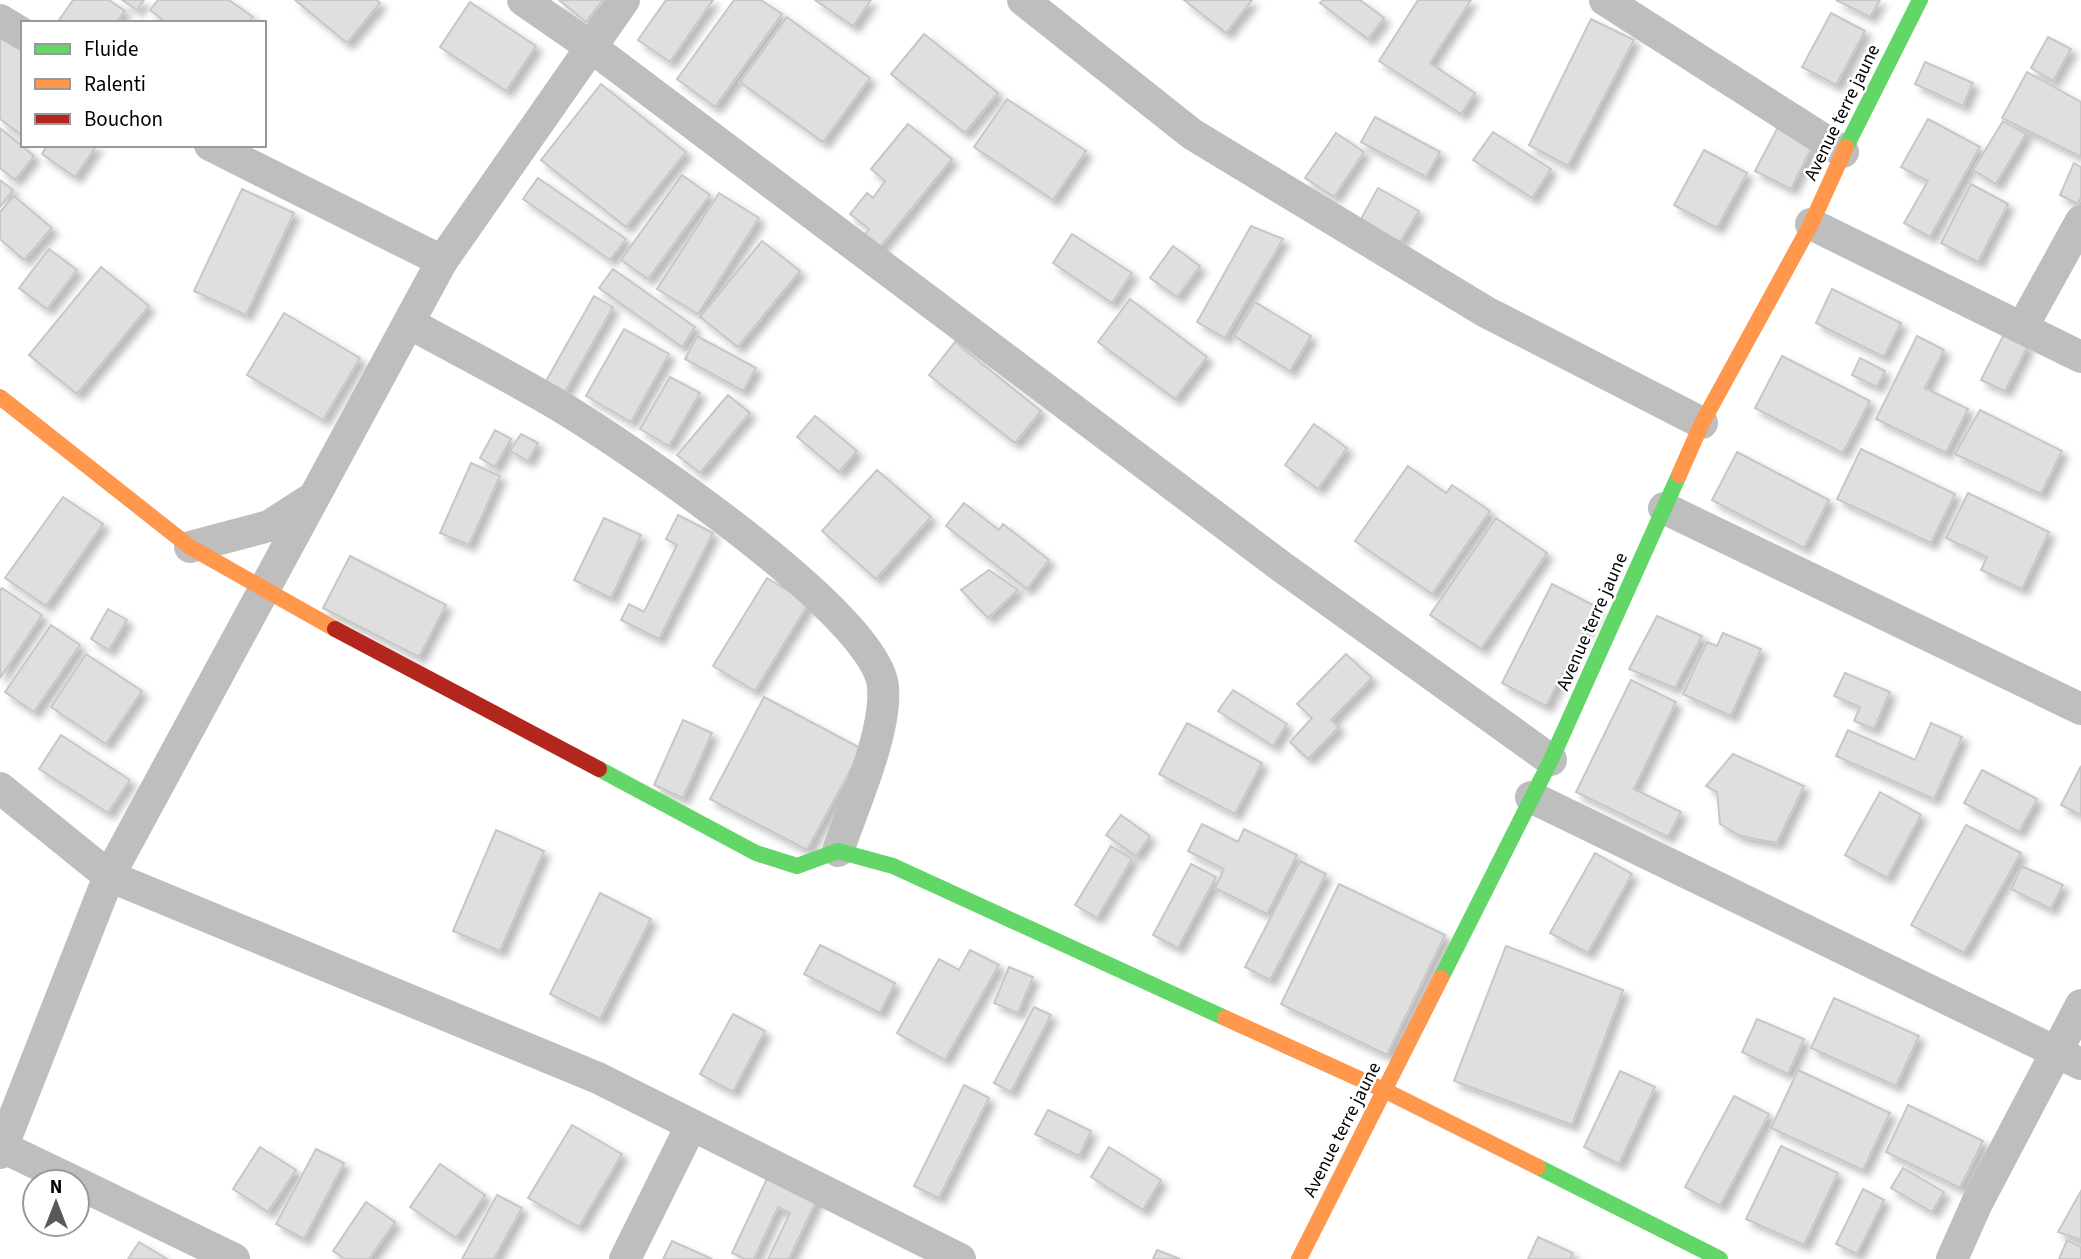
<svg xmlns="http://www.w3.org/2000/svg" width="2081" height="1259" font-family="'Source Sans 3',sans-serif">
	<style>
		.building { fill: #dfdfdf; stroke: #c7c7c7; stroke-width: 2; filter: url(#shadow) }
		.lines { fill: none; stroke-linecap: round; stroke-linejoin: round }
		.street { stroke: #bebebe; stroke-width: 32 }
		.fast { stroke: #63d668; stroke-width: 16 }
		.slow { stroke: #ff974d; stroke-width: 16 }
		.jam { stroke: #b3261e; stroke-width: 16 }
		.labels { text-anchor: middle; stroke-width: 5; stroke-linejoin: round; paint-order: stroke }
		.street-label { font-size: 19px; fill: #000; stroke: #fff }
	</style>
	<defs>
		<filter id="shadow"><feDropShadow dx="6" dy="6" stdDeviation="3.5" flood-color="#0004"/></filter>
	</defs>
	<rect width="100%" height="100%" fill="#fff"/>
	<g class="building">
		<polygon points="73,0 109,0 125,11 116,23 57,23"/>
		<polygon points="122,0 144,0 137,10"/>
		<polygon points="158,0 229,0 253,17 248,23 167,23 150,10"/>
		<polygon points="295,0 377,0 380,3 347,43"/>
		<polygon points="559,0 603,0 586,22"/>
		<polygon points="666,0 713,0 670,62 638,40"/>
		<polygon points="734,0 761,0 782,14 715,107 677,79"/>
		<polygon points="815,0 871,0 853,26"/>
		<polygon points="1184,0 1252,0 1226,33"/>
		<polygon points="1323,0 1360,0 1384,18 1368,39 1320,3"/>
		<polygon points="1418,0 1471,0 1430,63 1475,93 1461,114 1379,61"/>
		<polygon points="1836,0 1880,0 1870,17"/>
		<polygon points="470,2 536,46 506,91 440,47"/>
		<polygon points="1831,13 1865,31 1836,85 1802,67"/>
		<polygon points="787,17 870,78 823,142 740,82"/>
		<polygon points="1591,19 1634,40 1568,166 1529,145"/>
		<polygon points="0,32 23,49 23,136 0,119"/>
		<polygon points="924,34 998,93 965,133 891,74"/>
		<polygon points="2048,37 2071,49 2053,81 2031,68"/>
		<polygon points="1925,62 1973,83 1963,106 1915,84"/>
		<polygon points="2027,72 2081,102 2081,157 2002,118"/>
		<polygon points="601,84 686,152 626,227 541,160"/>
		<polygon points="1007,99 1086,151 1053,200 974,147"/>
		<polygon points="1375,117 1440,152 1426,177 1361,142"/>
		<polygon points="1928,119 1980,147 1930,237 1904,223 1928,181 1901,167"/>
		<polygon points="2003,121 2026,134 1996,184 1973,170"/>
		<polygon points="908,124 952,159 874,255 858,243 869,229 850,214 867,193 873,198 885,181 871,169"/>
		<polygon points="1778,127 1813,145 1791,189 1755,171"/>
		<polygon points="0,128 34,156 15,180 0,168"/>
		<polygon points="1493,132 1551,169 1532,198 1473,160"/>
		<polygon points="1336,133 1364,152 1334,197 1305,178"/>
		<polygon points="47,145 97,145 75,177 42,154"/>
		<polygon points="1704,150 1747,173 1717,228 1674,205"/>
		<polygon points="2074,163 2081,167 2081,197 2078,204 2060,195"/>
		<polygon points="682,175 710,195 648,279 621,260"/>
		<polygon points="538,178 626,239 610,260 523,199"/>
		<polygon points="0,180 13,190 0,207"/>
		<polygon points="1971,184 2008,204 1978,262 1941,243"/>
		<polygon points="1378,188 1419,211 1400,242 1361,219"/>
		<polygon points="242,189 294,213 246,315 194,291"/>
		<polygon points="719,193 759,218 698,314 657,289"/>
		<polygon points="14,196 52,228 24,260 0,239 0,212"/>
		<polygon points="1251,226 1283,239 1225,338 1197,322"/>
		<polygon points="1072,234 1132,273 1112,303 1053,263"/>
		<polygon points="762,241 800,271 738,347 700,317"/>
		<polygon points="1173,246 1200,266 1177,297 1150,278"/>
		<polygon points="49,249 77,270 47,309 19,288"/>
		<polygon points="101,267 149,306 77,394 29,355"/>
		<polygon points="613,269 695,327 682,347 599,288"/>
		<polygon points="1832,289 1901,323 1884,357 1816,323"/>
		<polygon points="594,296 613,307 565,392 546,381"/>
		<polygon points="1130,299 1207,357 1175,399 1098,342"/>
		<polygon points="1255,302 1311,336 1290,371 1234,336"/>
		<polygon points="284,313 360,358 323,420 247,375"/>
		<polygon points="624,329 669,354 631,422 586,396"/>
		<polygon points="2004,334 2028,346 2005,391 1981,380"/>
		<polygon points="697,336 756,368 743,391 685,359"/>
		<polygon points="1917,336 1944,350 1925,388 1968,409 1946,453 1876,419"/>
		<polygon points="955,342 1041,411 1015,443 929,375"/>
		<polygon points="1782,356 1870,401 1843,453 1755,408"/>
		<polygon points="1860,358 1885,371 1877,387 1852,375"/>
		<polygon points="670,377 700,393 669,446 640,429"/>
		<polygon points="728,395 750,413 700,473 677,455"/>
		<polygon points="1980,410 2062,451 2041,494 1955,454"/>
		<polygon points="815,416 857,451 839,472 797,437"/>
		<polygon points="1314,424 1347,448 1318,489 1285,465"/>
		<polygon points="495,430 511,439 495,467 480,458"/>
		<polygon points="521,434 538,443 528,461 510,451"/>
		<polygon points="1861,449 1955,494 1931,543 1837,499"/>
		<polygon points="1737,452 1829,500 1804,548 1712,500"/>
		<polygon points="471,463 500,476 469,545 440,533"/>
		<polygon points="1408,466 1446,493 1452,485 1490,511 1432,594 1355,541"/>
		<polygon points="877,470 931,517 876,579 822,531"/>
		<polygon points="1968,493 2049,532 2022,589 1981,570 1987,557 1946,538"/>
		<polygon points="63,497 103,524 46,606 5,578"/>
		<polygon points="964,503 999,530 1003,524 1049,560 1027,589 946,526"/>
		<polygon points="678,515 713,533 659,639 621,620 629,604 644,612 677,545 666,539"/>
		<polygon points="604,518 641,535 611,598 574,580"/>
		<polygon points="1496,518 1547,553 1481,649 1430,615"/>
		<polygon points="350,556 446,605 419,657 323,608"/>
		<polygon points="989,570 1018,590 988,618 961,590"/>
		<polygon points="767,578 809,603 755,691 713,666"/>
		<polygon points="1552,584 1597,607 1546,706 1502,683"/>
		<polygon points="2,588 42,615 0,678 0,591"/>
		<polygon points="108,609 127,620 109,650 91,639"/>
		<polygon points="1657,616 1702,636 1675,688 1629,669"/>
		<polygon points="51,625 80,645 34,712 5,692"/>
		<polygon points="1723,633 1761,649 1731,716 1683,694 1707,642 1717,646"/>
		<polygon points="86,654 142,691 106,744 51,707"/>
		<polygon points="1346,654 1372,678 1331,720 1339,727 1308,759 1290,742 1312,718 1297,704"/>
		<polygon points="1845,673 1890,692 1874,729 1854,721 1860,707 1834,696"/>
		<polygon points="1631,680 1676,702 1634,789 1681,812 1668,837 1576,792"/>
		<polygon points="1233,690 1287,724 1273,746 1218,711"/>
		<polygon points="764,697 862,749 807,850 710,799"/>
		<polygon points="683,720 712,733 683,798 654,785"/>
		<polygon points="1187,723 1262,763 1235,814 1159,774"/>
		<polygon points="1931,723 1962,737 1934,799 1836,756 1848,730 1915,760"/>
		<polygon points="61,735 130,780 108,813 39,769"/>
		<polygon points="1733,754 1804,786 1777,843 1740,836 1720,824 1717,792 1706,786"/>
		<polygon points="2081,766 2081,815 2061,805"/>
		<polygon points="1982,770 2037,799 2019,832 1964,803"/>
		<polygon points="1880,792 1921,815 1887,878 1845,855"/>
		<polygon points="1121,815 1150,836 1136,856 1106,835"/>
		<polygon points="1202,824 1238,842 1244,829 1297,855 1267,914 1215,888 1224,869 1188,851"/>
		<polygon points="1966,825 2021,853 1964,953 1911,925"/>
		<polygon points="496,830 544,851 500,951 453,931"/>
		<polygon points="1111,846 1132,859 1097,918 1075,905"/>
		<polygon points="1595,853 1632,874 1588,953 1550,933"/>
		<polygon points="1300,861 1326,874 1270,980 1245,967"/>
		<polygon points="1191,864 1216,877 1178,948 1153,935"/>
		<polygon points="2022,866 2063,885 2051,909 2011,889"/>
		<polygon points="1339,884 1445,935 1387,1055 1281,1004"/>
		<polygon points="600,893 651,919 600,1019 550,994"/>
		<polygon points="820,945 895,983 880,1013 804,974"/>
		<polygon points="1506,946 1623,990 1572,1125 1454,1081"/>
		<polygon points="970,950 999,965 945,1060 897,1033 939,959 959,970"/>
		<polygon points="1009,967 1033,977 1018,1013 994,1003"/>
		<polygon points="1834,998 1919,1036 1896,1086 1811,1048"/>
		<polygon points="1034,1007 1051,1015 1011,1092 994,1083"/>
		<polygon points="733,1014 765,1031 733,1092 700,1074"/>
		<polygon points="1757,1019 1804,1039 1788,1074 1742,1052"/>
		<polygon points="1798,1070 1890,1113 1863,1170 1771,1128"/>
		<polygon points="1620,1071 1655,1087 1619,1164 1584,1147"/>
		<polygon points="964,1085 989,1098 939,1198 914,1186"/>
		<polygon points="1734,1096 1769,1114 1720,1206 1685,1187"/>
		<polygon points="1908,1105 1983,1141 1960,1188 1886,1152"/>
		<polygon points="1048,1110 1091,1131 1079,1156 1035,1134"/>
		<polygon points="572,1125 622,1154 579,1227 528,1198"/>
		<polygon points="1781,1146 1838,1173 1804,1245 1746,1219"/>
		<polygon points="260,1147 296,1170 268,1212 233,1189"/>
		<polygon points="1109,1147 1161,1180 1143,1210 1091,1177"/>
		<polygon points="316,1149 344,1163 304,1239 276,1224"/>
		<polygon points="440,1164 485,1195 456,1238 410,1207"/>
		<polygon points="1903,1168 1944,1192 1932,1212 1891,1188"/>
		<polygon points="771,1170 820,1193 789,1259 768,1259 790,1213 778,1207 754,1259 745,1259 732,1253"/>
		<polygon points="1863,1189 1884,1200 1857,1254 1836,1244"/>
		<polygon points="2081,1191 2081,1240 2058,1232"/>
		<polygon points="497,1195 522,1208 494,1259 462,1259"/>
		<polygon points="366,1202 395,1222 369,1259 345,1259 333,1251"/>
		<polygon points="1538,1237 1573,1253 1570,1259 1528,1259"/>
		<polygon points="2067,1240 2081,1247 2081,1259 2059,1259"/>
		<polygon points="672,1241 712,1259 663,1259"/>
		<polygon points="139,1242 167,1259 128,1259"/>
		<polygon points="1157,1250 1180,1259 1153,1259"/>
	</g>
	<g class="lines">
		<g class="street">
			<polyline points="523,0 591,47 1282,567 1551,760"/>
			<polyline points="1023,0 1192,134 1486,312 1702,423"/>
			<polyline points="1605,0 1843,152"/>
			<polyline points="0,20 23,34"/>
			<polyline points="210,145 442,261"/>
			<polyline points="1811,224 2081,357"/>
			<path d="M 409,323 C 458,350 509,376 558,405 C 623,444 878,615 883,687 C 887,732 853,807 838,851"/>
			<polyline points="2022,328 2081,221"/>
			<polyline points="1664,508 2081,709"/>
			<polyline points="190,547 269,526 311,499"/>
			<polyline points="0,788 109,876 598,1078 960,1259"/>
			<polyline points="1531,797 2081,1064"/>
			<polyline points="2,1147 75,1182"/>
			<polyline points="0,1153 109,876 442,261 624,0"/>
			<polyline points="77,1183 234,1259"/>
			<polyline points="625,1259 691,1126"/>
			<polyline points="1952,1259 1977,1203 2081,1005"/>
		</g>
		<g class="fast">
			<polyline points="1846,147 1920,0"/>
			<polyline points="599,769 756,853 797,866 838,851 893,866 1225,1018"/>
			<polyline points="1441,978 1551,760 1679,475"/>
			<polyline points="1538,1167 1720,1259"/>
		</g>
		<g class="slow">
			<polyline points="0,397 190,547 335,629"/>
			<polyline points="1679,475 1702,423 1811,224 1846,147"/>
			<polyline points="1225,1018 1384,1090 1538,1167"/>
			<polyline points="1299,1259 1441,978"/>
		</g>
		<polyline class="jam" points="335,629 599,769"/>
	</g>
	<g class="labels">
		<g class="street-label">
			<text transform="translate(1841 112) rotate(-64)" y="7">Avenue terre jaune</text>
			<text transform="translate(1591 621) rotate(-66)" y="7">Avenue terre jaune</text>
			<text transform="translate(1341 1129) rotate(-63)" y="7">Avenue terre jaune</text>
		</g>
	</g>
	<rect x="21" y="21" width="245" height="126" fill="#ffffff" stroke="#999999" stroke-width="2"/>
	<rect x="35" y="44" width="35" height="10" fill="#63d668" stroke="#999999" stroke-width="2"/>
	<text x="84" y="56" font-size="21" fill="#000000">Fluide</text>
	<rect x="35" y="79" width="35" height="10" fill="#ff974d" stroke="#999999" stroke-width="2"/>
	<text x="84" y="91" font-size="21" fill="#000000">Ralenti</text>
	<rect x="35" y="114" width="35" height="10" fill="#b3261e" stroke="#999999" stroke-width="2"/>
	<text x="84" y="126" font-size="21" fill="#000000">Bouchon</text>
	<g transform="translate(56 1203)"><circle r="33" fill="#ffffff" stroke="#999999" stroke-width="2"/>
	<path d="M0-5L12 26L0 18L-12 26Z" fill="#595959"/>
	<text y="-10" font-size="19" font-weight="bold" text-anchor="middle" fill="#000000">N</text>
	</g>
</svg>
